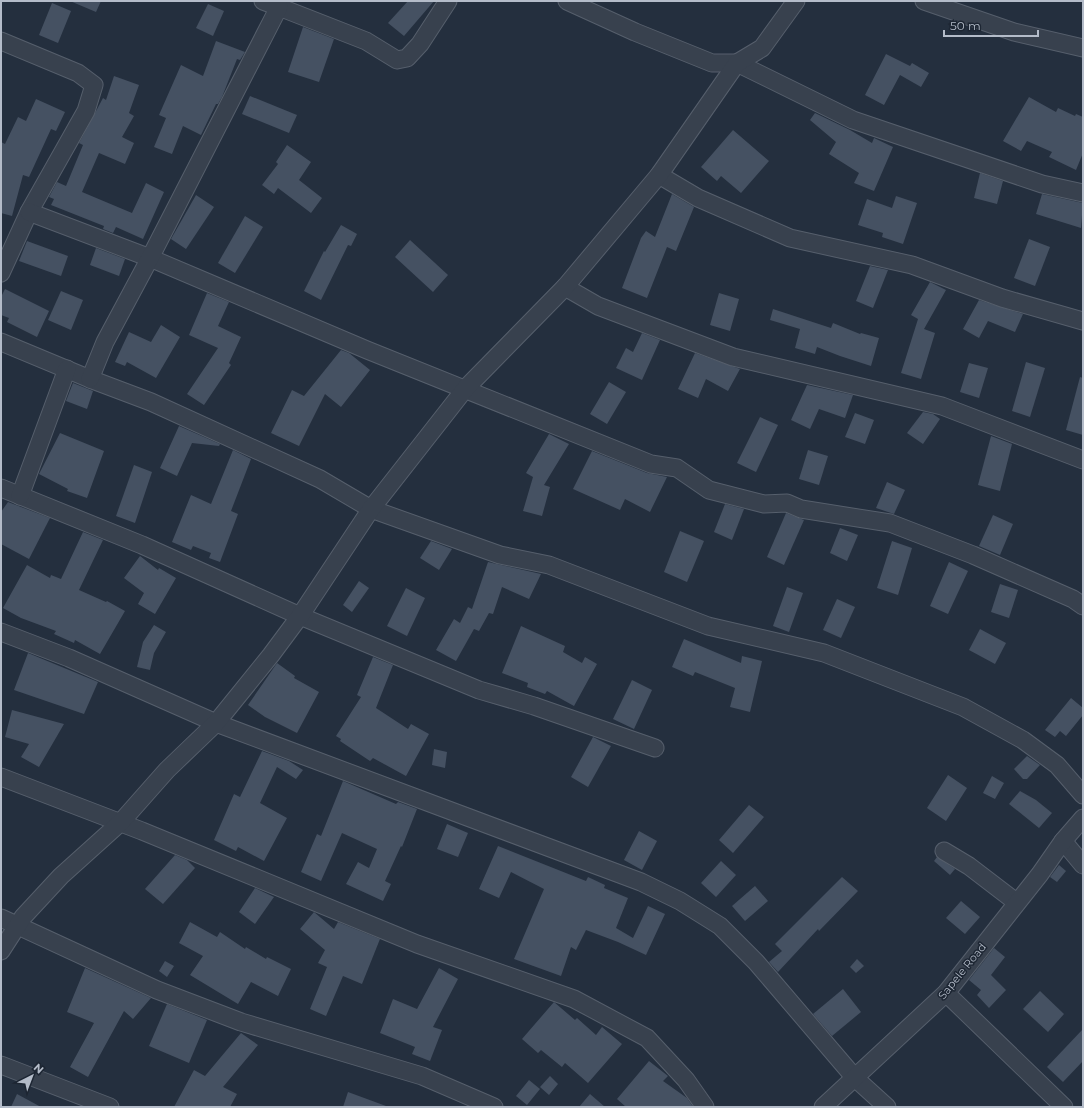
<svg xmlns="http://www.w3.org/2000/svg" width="1084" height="1108" font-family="Montserrat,sans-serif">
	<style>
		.building { fill: #455162 }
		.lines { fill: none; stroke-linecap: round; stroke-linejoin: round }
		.minor-casing { stroke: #565f6c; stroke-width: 19 }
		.minor { stroke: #38414e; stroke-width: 17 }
		.labels { text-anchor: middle; stroke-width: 3; stroke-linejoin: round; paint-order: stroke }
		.street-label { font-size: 11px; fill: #b4bcc9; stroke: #1d2633 }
	</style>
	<rect width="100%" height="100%" fill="#242f3e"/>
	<g class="building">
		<polygon points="70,1 101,1 96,12"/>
		<polygon points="408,1 434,1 404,36 388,23"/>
		<polygon points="52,3 71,11 58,43 39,35"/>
		<polygon points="208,4 224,11 213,36 196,28"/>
		<polygon points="303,27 334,39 319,82 288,72"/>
		<polygon points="216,41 245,52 240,60 237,59 222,97 218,104 216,104 201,135 183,126 172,154 154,147 166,118 159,115 181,65 203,76"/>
		<polygon points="886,54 910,66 912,63 929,73 921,87 900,75 884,105 865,95"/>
		<polygon points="114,76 139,85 129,113 134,116 122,137 134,143 125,164 99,153 82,192 132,213 146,183 164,192 143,239 116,227 113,233 103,229 104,226 51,205 54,199 49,197 57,182 66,186 83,145 79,143 103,98 106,100"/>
		<polygon points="250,96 297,115 289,133 242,114"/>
		<polygon points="1029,97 1056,112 1058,108 1075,116 1076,114 1083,117 1083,153 1076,170 1049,157 1052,152 1027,141 1021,151 1003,141"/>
		<polygon points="36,99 65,112 56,131 51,129 29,177 23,175 12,216 1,213 1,142 5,144 18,117 26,121"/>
		<polygon points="815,113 850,130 872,143 874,138 893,147 874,191 854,183 859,173 829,154 836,142 810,120"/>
		<polygon points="733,130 769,161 741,193 721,176 717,181 701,167"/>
		<polygon points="287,145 311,162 299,180 322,198 311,213 278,188 274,194 262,185 278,164 276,162"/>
		<polygon points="980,173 1003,181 997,204 974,198"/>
		<polygon points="672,194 694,207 676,251 667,247 647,298 622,288 641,238 646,231 655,237"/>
		<polygon points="1042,194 1083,203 1081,228 1036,214"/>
		<polygon points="196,195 214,207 186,249 171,239"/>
		<polygon points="896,196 917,203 903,244 882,237 883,233 858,225 867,199 892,208"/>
		<polygon points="245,216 263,227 235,273 218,263"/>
		<polygon points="341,225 357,234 351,246 348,245 321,300 304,291 324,251 325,252"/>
		<polygon points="1029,239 1050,247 1035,286 1014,278"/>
		<polygon points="410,240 448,275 433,292 395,257"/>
		<polygon points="27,241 68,256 61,276 19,261"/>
		<polygon points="96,248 125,259 119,276 90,265"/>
		<polygon points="870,266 888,270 873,308 856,301"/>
		<polygon points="930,282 946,290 924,329 935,333 921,379 901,373 918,319 911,315"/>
		<polygon points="5,289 49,311 37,337 7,322 9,318 1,315 1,297"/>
		<polygon points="61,291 83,300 71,330 48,320"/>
		<polygon points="207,293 229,302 218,326 241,337 229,363 231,365 204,405 187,394 218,348 189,335"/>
		<polygon points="719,293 739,299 730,331 710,325"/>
		<polygon points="979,300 1023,314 1015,332 988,321 979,338 963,329"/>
		<polygon points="773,309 831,328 833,323 860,334 861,333 879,338 871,366 840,356 817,347 815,354 795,348 800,329 770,320"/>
		<polygon points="161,325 180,337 156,378 127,362 125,366 115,362 129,332 151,342"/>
		<polygon points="642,333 660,340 642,380 616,368 626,348 633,352"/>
		<polygon points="341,350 349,353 370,370 341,407 325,394 299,446 271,433 292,390 304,396"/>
		<polygon points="695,353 740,369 728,391 706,379 698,398 678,389"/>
		<polygon points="1026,362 1045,368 1030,417 1012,411"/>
		<polygon points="969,363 988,368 979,398 960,392"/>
		<polygon points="1080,377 1083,378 1083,435 1066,430"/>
		<polygon points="609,382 626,392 607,424 590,414"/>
		<polygon points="73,383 93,391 87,409 66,401"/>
		<polygon points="807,385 853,395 845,418 819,409 810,429 791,420"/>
		<polygon points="923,412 933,414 940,419 923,444 907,433"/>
		<polygon points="855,413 874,420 865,444 845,437"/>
		<polygon points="760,417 778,425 756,472 737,463"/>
		<polygon points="179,426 220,444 219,446 192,443 177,476 160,468"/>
		<polygon points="60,433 104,451 87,498 67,491 68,489 39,474"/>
		<polygon points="549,434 569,444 544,485 550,487 542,516 523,511 533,477 526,473"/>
		<polygon points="991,436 1012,444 1000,491 978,485"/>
		<polygon points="233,450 251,459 231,511 238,514 220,562 209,558 211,553 193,546 191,550 172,542 191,495 211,504"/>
		<polygon points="808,450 828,456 819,485 799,479"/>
		<polygon points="592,451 647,473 667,477 650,512 625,499 620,510 573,489"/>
		<polygon points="134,465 152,472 135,523 116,516"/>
		<polygon points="887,482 905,490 894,514 876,508"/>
		<polygon points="8,502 50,518 29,559 1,544 1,512"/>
		<polygon points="725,504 744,509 732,540 714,532"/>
		<polygon points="786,513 804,520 784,565 767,557"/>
		<polygon points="993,515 1013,524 1000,555 979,546"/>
		<polygon points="840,528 858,535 847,561 830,553"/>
		<polygon points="680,531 704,541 687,582 664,572"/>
		<polygon points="83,532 103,540 79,590 106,602 107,601 125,611 100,654 75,640 74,643 54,634 56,631 21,618 3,608 27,565 50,578 51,575 61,579"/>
		<polygon points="431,541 452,549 439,570 420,558"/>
		<polygon points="892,541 912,548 898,595 877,588"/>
		<polygon points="140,556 158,570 159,568 176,578 155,614 138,604 144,593 124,578"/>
		<polygon points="488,562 541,574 529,599 502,587 493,614 489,613 479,631 474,629 456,661 436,650 454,619 460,623 468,607 472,609"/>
		<polygon points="949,562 968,571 948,614 930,606"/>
		<polygon points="359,581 369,588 352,612 343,605"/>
		<polygon points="1000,584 1018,590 1009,618 991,612"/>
		<polygon points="787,587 803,593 789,632 773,626"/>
		<polygon points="406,588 425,598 407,636 387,626"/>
		<polygon points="837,599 855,607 841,638 823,630"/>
		<polygon points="154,625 166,632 154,653 150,670 137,667 143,642"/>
		<polygon points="521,626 565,646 563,652 582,663 585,657 597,664 574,706 547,691 545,694 527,687 528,683 502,673"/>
		<polygon points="980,629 1006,643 995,664 969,650"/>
		<polygon points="684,639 741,663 742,656 762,661 750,712 730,707 735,688 695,672 693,676 672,667"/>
		<polygon points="28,653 98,682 84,714 14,690"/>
		<polygon points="373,657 393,665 376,708 408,729 411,724 429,734 406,776 373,758 370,761 340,741 341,739 336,736 361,697 357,695"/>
		<polygon points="277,663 295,676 294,678 319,692 297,733 265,717 248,705"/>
		<polygon points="632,680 652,690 634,729 613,719"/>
		<polygon points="1071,698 1083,708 1083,715 1066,736 1060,731 1055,737 1045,730"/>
		<polygon points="12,710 64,724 39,767 21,757 29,744 5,737"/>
		<polygon points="593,737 611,746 588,787 571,777"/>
		<polygon points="434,749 447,752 445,768 432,765"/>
		<polygon points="262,751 289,761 303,770 296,779 277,767 260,803 287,818 264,861 238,847 236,851 214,840 234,794 240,797"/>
		<polygon points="1027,756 1040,765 1027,779 1023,779 1014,769"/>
		<polygon points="948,775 967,788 946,821 927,808"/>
		<polygon points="992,776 1004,783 995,799 983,793"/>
		<polygon points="343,781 396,804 398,802 417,809 402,847 401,846 385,881 391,884 383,901 346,884 358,862 369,868 377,849 342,833 321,881 301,872 317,834 321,836"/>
		<polygon points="1020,791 1036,800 1052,813 1039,828 1009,804"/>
		<polygon points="749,805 764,817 733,853 719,840"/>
		<polygon points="447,824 468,833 458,857 437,849"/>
		<polygon points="639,831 657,841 642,870 624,860"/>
		<polygon points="498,846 586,881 588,877 605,885 604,888 628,898 616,928 633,938 648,906 665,914 646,955 618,942 586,930 576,950 571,947 561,976 514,959 544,889 511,872 499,898 479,889"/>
		<polygon points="175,855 187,860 195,868 163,904 145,889"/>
		<polygon points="937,857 955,869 950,875 934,861"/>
		<polygon points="721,861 736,875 716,897 701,883"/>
		<polygon points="1059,865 1066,871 1057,882 1050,877"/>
		<polygon points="842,877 858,891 819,931 818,929 778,972 769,962 782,951 775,944"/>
		<polygon points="755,886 768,901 745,921 732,906"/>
		<polygon points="255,888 274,897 255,924 239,912"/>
		<polygon points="961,901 980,917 965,934 946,918"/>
		<polygon points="314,912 334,929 338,922 380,939 362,984 343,976 326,1016 310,1009 327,967 318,963 325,950 300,929"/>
		<polygon points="190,922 217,937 220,932 245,949 246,947 266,959 267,957 291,969 278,996 251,982 238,1004 190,975 203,956 179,943"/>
		<polygon points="994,948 1005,957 991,975 1006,990 989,1008 977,995 981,990 969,980"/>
		<polygon points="857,959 864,966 856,973 850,967"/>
		<polygon points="165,961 174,966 167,977 159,971"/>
		<polygon points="85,968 151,998 133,1019 124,1011 88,1077 70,1067 94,1023 67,1012"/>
		<polygon points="439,968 458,979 433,1027 442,1030 430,1061 412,1054 415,1047 380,1033 393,999 417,1009"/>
		<polygon points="843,989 861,1012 832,1036 813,1014"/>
		<polygon points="1040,991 1064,1014 1048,1032 1023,1009"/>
		<polygon points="554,1002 575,1020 577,1018 596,1035 602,1027 622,1044 588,1083 565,1063 562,1067 541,1050 538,1053 522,1039"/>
		<polygon points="167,1004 207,1020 189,1063 149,1046"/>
		<polygon points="1083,1029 1083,1061 1063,1082 1047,1067"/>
		<polygon points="241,1033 258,1045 223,1087 237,1094 230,1107 174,1107 194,1070 205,1076"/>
		<polygon points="649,1061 668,1076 663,1081 687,1098 693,1107 626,1107 617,1099"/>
		<polygon points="550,1076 558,1084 549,1095 540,1087"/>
		<polygon points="529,1080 540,1089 527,1105 516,1096"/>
		<polygon points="348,1092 386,1106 385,1107 343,1107"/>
		<polygon points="17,1094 41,1107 11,1107"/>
		<polygon points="590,1094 605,1107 579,1107"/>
	</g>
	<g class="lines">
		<defs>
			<g id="minor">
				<polyline points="567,1 635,32 712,63 737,63 853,120 1042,184 1083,193"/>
				<polyline points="924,1 1014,32 1083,48"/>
				<polyline points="279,7 366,41 397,60 407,58 420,44 448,1"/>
				<polyline points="1,41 78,73 94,85 86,111 29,212 1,273"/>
				<polyline points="659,175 698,198 790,238 912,265 1002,298 1083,321"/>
				<polyline points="29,212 150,258 367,350 651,464 677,468 709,490 764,504 787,503 801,509 890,523 973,555 1073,599 1083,606"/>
				<polyline points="565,287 598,306 733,357 942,406 1083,460"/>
				<polyline points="1,342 90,379 151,402 320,479 371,509 500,555 549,565 708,626 824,653 963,707 1023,740 1057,765 1083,795"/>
				<polyline points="90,379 105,342 150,258 279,7 263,1"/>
				<polyline points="1,488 142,545 300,616 479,690 534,706 655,748"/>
				<polyline points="20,496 67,369"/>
				<polyline points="1,632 69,658 216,723 641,882 680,901 720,926 756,962 855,1078 887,1107"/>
				<polyline points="1,777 142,831 417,944 574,999 647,1038 686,1080 705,1107"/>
				<polyline points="1063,841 1083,865"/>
				<polyline points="944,851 969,866 1016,902"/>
				<polyline points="1,918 157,990 241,1022 422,1076 494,1107"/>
				<polyline points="1,951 23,917 61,876 121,822 167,770 216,723 271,655 300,616 371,509 465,389 565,287 659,175 737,63 762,48 796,1"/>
				<polyline points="946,993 1064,1107"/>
				<polyline points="1,1065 110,1107"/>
				<polyline points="823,1107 946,993 1040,874 1063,841 1083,818"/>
			</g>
		</defs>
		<use href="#minor" class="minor-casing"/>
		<use href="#minor" class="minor"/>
	</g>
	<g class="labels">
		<g class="street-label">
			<text transform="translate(962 971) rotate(-51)" y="4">Sapele Road</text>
		</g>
	</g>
	<rect width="1084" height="1108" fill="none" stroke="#b4bcc9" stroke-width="4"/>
	<g transform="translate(32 1076) rotate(42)" stroke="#1d2633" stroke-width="3" paint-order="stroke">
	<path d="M0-3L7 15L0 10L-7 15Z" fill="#b4bcc9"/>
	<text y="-6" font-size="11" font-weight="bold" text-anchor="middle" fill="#b4bcc9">N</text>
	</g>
	<path d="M944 30v6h94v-6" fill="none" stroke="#b4bcc9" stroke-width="2"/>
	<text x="950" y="30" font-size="12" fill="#b4bcc9" stroke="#1d2633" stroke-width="3" paint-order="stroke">50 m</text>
</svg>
